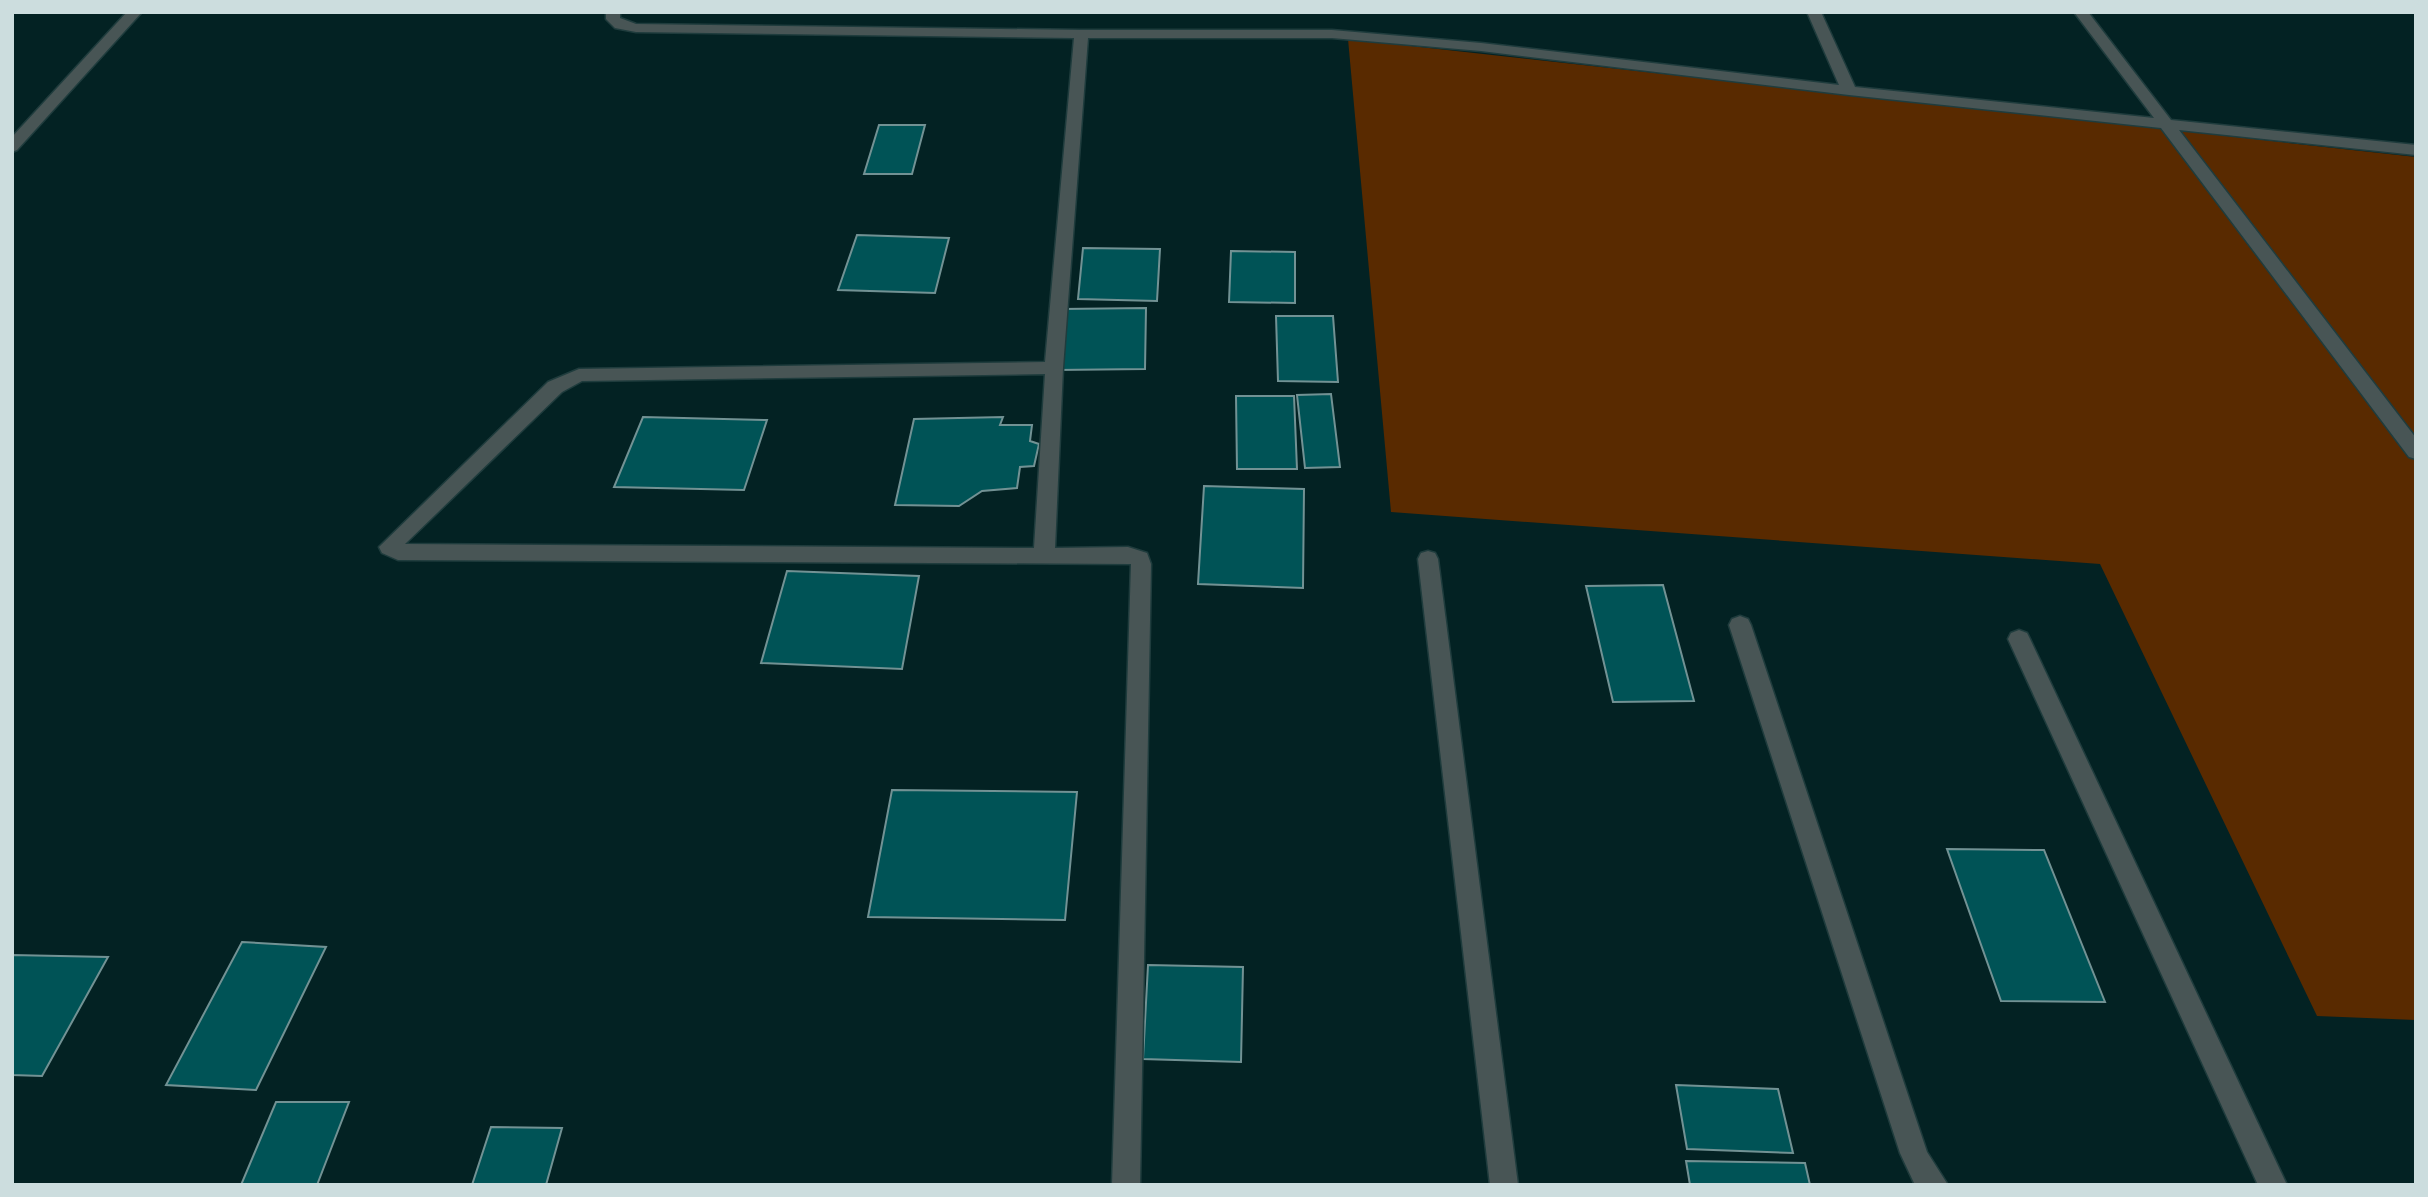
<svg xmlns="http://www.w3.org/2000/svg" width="2428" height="1197" font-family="'Public Sans',sans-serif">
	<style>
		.green { fill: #592a00 }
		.building { fill: #005356; stroke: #729294; stroke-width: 2 }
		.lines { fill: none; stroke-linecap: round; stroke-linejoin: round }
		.lane-casing { stroke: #1f3c3d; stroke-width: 3 }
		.street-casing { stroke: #1f3c3d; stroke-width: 3 }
		.lane { fill: #485555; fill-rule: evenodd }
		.street { fill: #485555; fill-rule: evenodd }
	</style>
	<rect width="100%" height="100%" fill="#032223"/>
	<polygon class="green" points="1348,39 2416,157 2416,1020 2317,1016 2100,564 1391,512"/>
	<g class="building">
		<polygon points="879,125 925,125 912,174 864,174"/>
		<polygon points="857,235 949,238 935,293 838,290"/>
		<polygon points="1083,248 1160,249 1157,301 1078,299"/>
		<polygon points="1231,251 1295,252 1295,303 1229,302"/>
		<polygon points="1146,308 1145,369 1056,370 1061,309"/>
		<polygon points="1276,316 1333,316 1338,382 1278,381"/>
		<polygon points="1331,394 1340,467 1305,468 1297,395"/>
		<polygon points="1236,396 1294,396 1297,469 1237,469"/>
		<polygon points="643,417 767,420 744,490 614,487"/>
		<polygon points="1003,417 1000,425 1032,425 1030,441 1039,444 1034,466 1020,467 1017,488 982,491 959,506 895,505 914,419"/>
		<polygon points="1204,486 1304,489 1303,588 1198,584"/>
		<polygon points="787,571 919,576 902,669 761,663"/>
		<polygon points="1663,585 1694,701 1613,702 1586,586"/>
		<polygon points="892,790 1077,792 1065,920 868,917"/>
		<polygon points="1947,849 2044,850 2105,1002 2001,1001"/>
		<polygon points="242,942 326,947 256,1090 166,1085"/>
		<polygon points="12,955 108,957 42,1076 12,1075"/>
		<polygon points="1148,965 1243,967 1241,1062 1143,1059"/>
		<polygon points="1676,1085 1778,1089 1793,1153 1687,1149"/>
		<polygon points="276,1102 349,1102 317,1185 241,1185"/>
		<polygon points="491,1127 562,1128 546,1185 472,1185"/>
		<polygon points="1686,1161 1805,1163 1810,1185 1690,1185"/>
	</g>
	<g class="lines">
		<defs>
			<polygon id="lane" points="127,12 142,12 17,150 12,152 12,137"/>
			<g id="street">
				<path d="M 606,12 L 620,12 L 620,18 L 636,24 L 1081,30 L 1332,30 L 1481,43 L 1839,85 L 1807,12 L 1821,12 L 1855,87 L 2154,118 L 2074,12 L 2088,12 L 2171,120 L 2416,145 L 2416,155 L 2179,130 L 2416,438 L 2416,459 L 2409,457 L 2161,128 L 1849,95 L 1481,51 L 1332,38 L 1088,38 L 1063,368 L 1055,548 L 1128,547 L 1147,553 L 1151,564 L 1140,1185 L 1112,1185 L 1131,564 L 398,560 L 382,553 L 379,547 L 548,382 L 579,369 L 1045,362 L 1074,38 L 636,32 L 615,28 L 606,19 ZM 1045,374 L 1034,548 L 405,544 L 562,392 L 582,381 Z"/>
				<polygon points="1428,551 1435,553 1438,559 1518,1185 1490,1185 1418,559 1421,553"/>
				<polygon points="1740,616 1748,619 1751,625 1927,1152 1948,1185 1915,1185 1900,1153 1729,625 1732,619"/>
				<polygon points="2019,630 2027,633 2030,639 2287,1185 2258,1185 2008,639 2011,633"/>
			</g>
		</defs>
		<use href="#lane" class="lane-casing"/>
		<use href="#street" class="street-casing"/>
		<use href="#lane" class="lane"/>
		<use href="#street" class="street"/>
	</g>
	<rect width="2428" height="1197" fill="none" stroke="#ccddde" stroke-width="28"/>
</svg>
